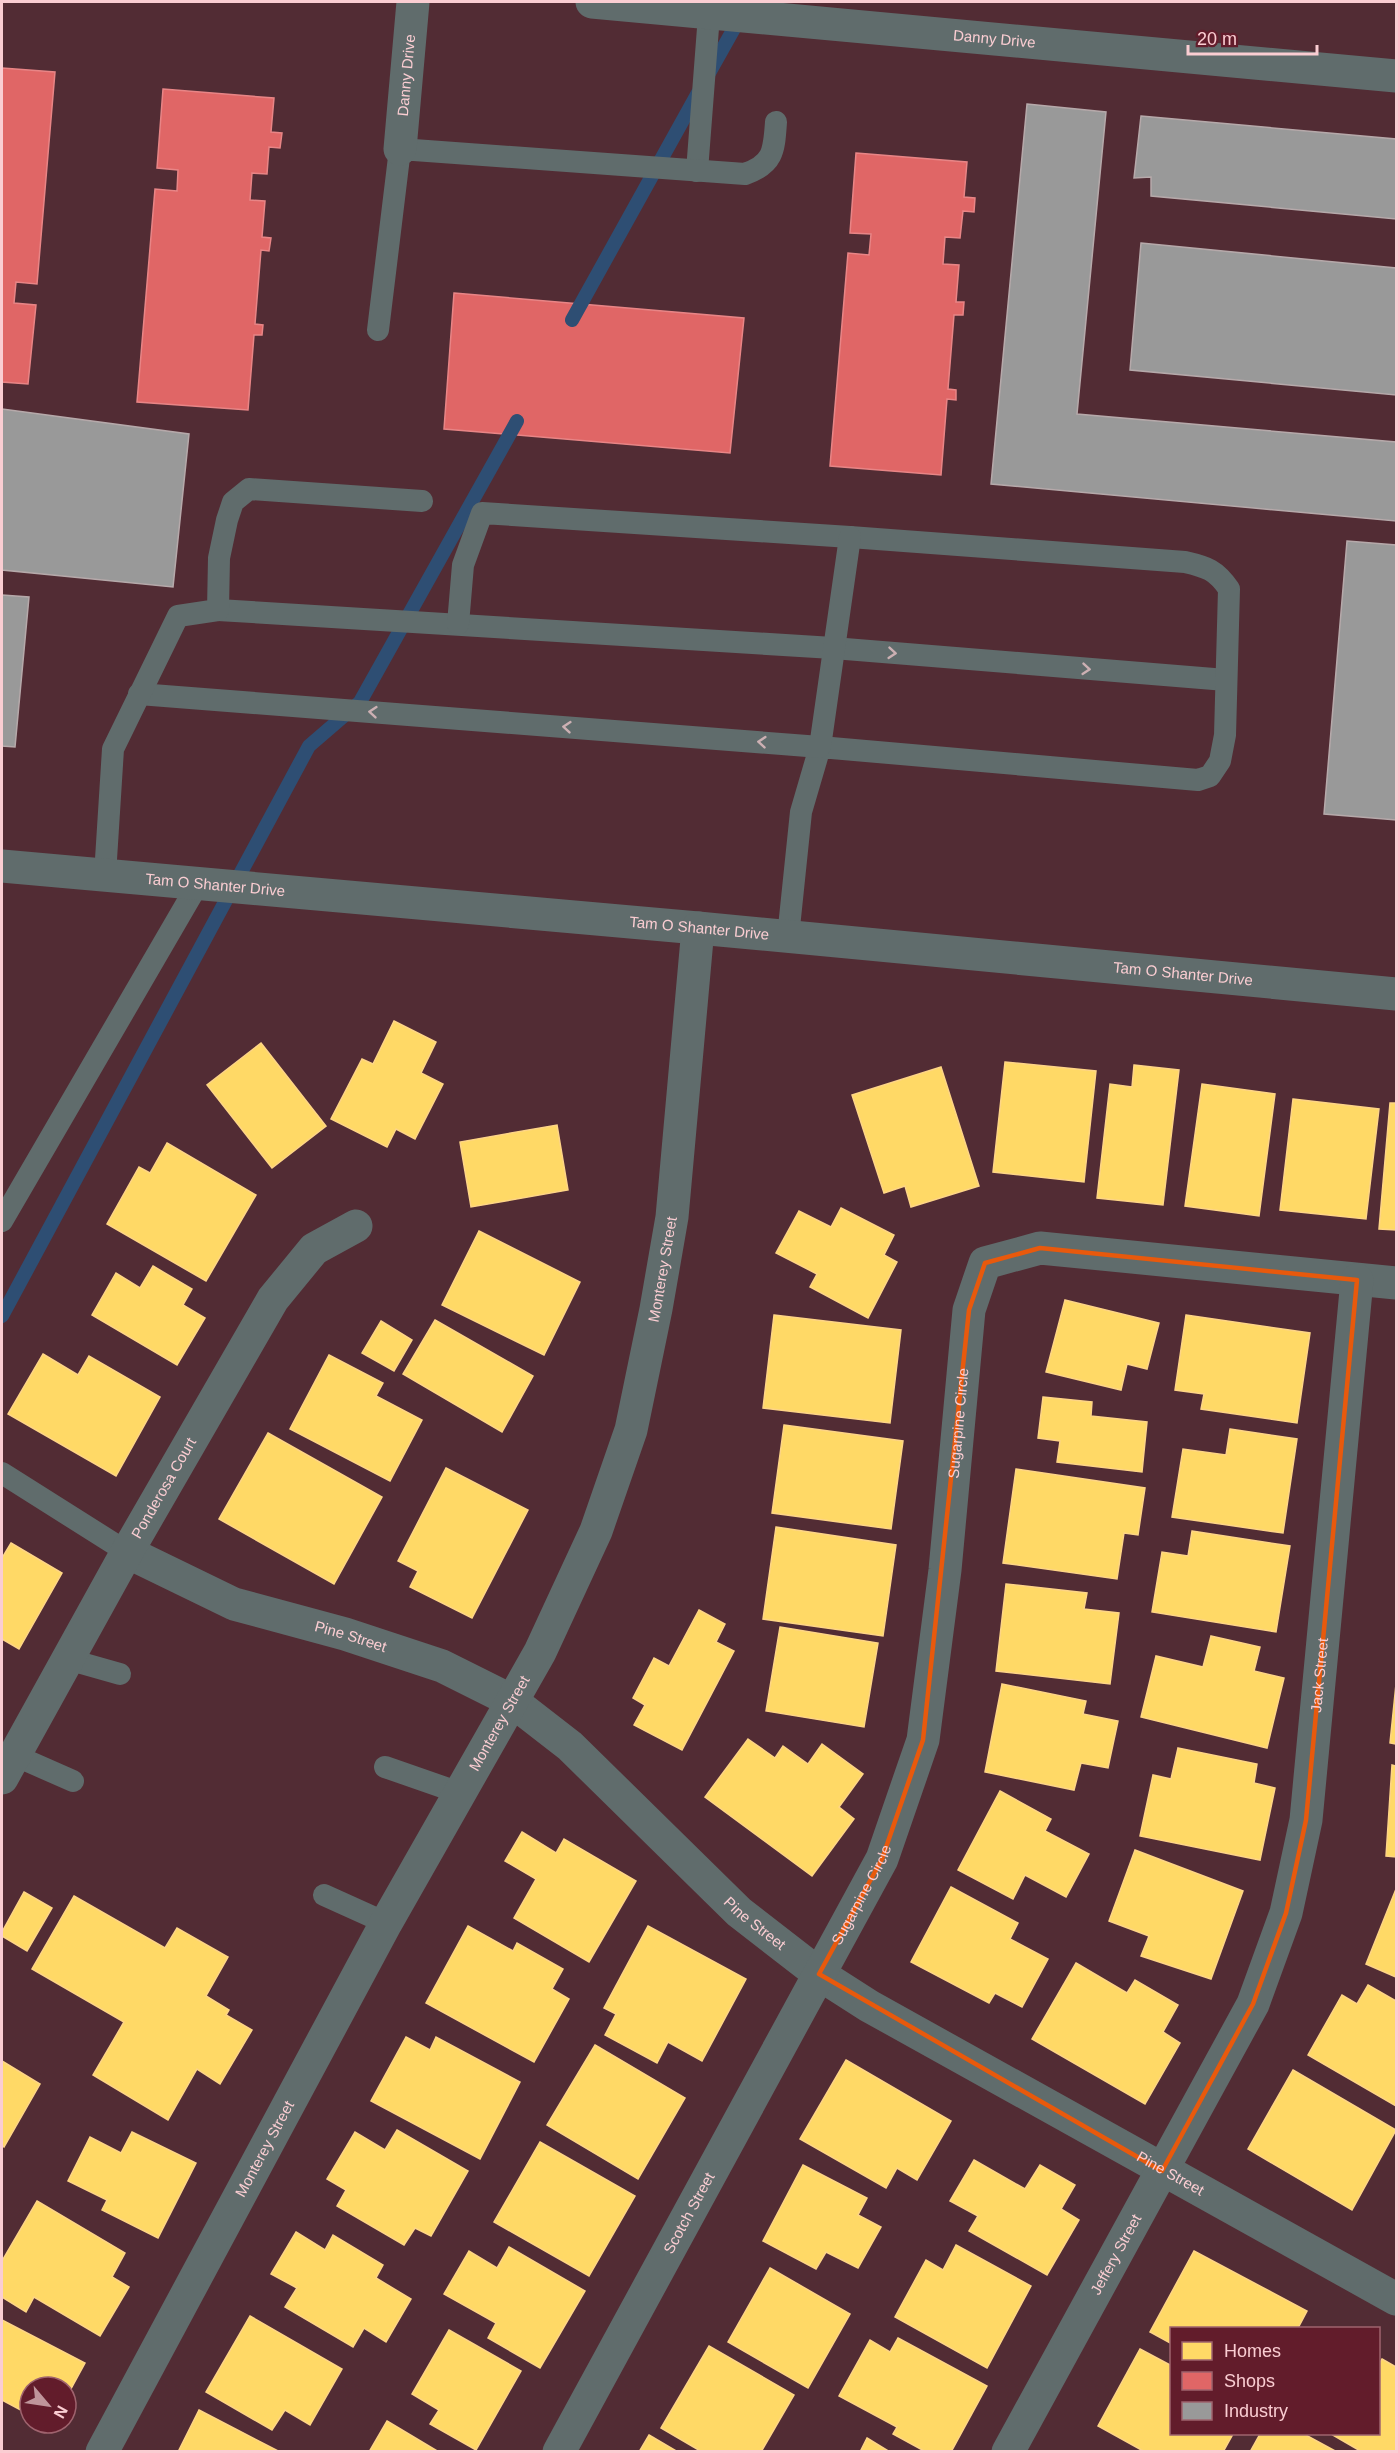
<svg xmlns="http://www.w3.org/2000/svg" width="1398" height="2453" font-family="Helvetica,sans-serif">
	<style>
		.homes { fill: #ffd966; stroke: #fed586; stroke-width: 1.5 }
		.shops { fill: #e06666; stroke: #e88586; stroke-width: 1.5 }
		.industry { fill: #999; stroke: #b6a9aa; stroke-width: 1.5 }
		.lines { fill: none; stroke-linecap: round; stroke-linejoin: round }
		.stream { stroke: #2e4e73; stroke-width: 14 }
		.lane { stroke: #606c6c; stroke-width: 22 }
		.street { stroke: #606c6c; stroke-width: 33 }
		.oneway { stroke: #ccb0b3 }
		.marked { fill: none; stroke: #e8590c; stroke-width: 4.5; stroke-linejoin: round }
		.labels { text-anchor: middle; stroke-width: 6; stroke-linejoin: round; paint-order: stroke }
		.street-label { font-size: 15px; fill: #facdd2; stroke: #621c2b }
	</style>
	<rect width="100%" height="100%" fill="#522c34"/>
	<g class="homes">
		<polygon points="394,1021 436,1042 421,1073 443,1084 415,1139 396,1129 387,1147 331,1119 362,1059 373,1064"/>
		<polygon points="261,1043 326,1126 272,1168 207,1085"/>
		<polygon points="1005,1062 1096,1071 1084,1182 993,1172"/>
		<polygon points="1134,1065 1179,1070 1163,1205 1097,1198 1110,1084 1132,1087"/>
		<polygon points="941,1067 979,1186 911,1207 905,1186 884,1193 852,1095"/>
		<polygon points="1202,1084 1275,1094 1259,1216 1185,1206"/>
		<polygon points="1293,1099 1379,1109 1366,1219 1280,1210"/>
		<polygon points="1390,1103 1396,1103 1396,1230 1379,1229"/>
		<polygon points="557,1125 568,1190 471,1207 460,1142"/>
		<polygon points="167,1143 256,1195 206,1281 107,1224 139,1167 150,1173"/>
		<polygon points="841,1208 894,1235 884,1255 897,1262 868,1318 810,1287 817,1274 776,1253 799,1211 831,1227"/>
		<polygon points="479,1231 580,1282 544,1355 442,1305"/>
		<polygon points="153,1266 192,1289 183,1305 205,1318 177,1365 92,1315 116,1273 140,1288"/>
		<polygon points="1065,1300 1159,1323 1147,1369 1127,1364 1121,1390 1046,1372"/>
		<polygon points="774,1315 901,1330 890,1423 763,1408"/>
		<polygon points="1186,1315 1310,1333 1297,1423 1201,1409 1204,1394 1175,1390"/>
		<polygon points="435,1320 533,1376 502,1432 403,1374"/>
		<polygon points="381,1321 412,1340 394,1371 362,1353"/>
		<polygon points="43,1354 78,1375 89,1356 160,1397 116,1476 8,1414"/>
		<polygon points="329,1355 383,1383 376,1396 422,1420 390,1481 290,1429"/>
		<polygon points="1043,1397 1092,1402 1091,1416 1147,1422 1142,1472 1057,1462 1060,1441 1038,1438"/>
		<polygon points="784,1425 903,1441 891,1529 772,1513"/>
		<polygon points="1230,1429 1297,1439 1283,1533 1172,1517 1183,1449 1226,1455"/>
		<polygon points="268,1433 382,1497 334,1584 219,1519"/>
		<polygon points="446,1468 528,1510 472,1618 410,1587 418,1571 398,1561"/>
		<polygon points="1016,1469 1145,1488 1138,1535 1124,1533 1117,1579 1003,1563"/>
		<polygon points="776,1527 896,1545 883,1636 763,1619"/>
		<polygon points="1192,1531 1290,1546 1276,1632 1152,1612 1162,1552 1188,1556"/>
		<polygon points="11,1543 62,1573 19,1649 2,1639 2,1558"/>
		<polygon points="1006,1584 1087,1593 1084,1609 1119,1613 1110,1684 996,1671"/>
		<polygon points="699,1610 725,1624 716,1642 734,1651 682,1750 634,1725 645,1705 633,1698 654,1658 669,1666"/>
		<polygon points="780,1627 878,1643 864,1727 766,1711"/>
		<polygon points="1211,1636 1260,1647 1254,1671 1284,1678 1267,1748 1141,1717 1156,1656 1203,1667"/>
		<polygon points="1002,1684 1086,1701 1083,1714 1118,1721 1108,1768 1081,1763 1074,1790 985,1772"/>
		<polygon points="1396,1684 1396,1744 1390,1743"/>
		<polygon points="748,1739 775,1758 783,1746 808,1764 822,1744 863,1774 839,1807 854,1819 812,1876 705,1797"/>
		<polygon points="1178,1748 1257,1764 1254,1783 1275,1788 1260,1860 1140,1836 1153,1775 1171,1779"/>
		<polygon points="1392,1765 1396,1766 1396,1857 1386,1856"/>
		<polygon points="1000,1791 1051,1819 1045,1831 1089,1854 1066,1897 1025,1875 1013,1899 958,1870"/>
		<polygon points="522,1832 556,1853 564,1839 636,1881 589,1962 514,1918 536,1879 505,1861"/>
		<polygon points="1135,1850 1243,1891 1211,1979 1141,1956 1149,1936 1109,1921"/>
		<polygon points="951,1887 1018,1923 1010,1939 1048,1959 1022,2007 995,1993 989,2003 911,1962"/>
		<polygon points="1396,1889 1396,1977 1366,1964"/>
		<polygon points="24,1892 52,1908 27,1951 2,1936 2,1932"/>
		<polygon points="74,1896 165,1948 177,1928 228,1957 206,1996 229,2010 226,2015 252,2030 220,2084 197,2069 168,2120 93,2075 124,2022 32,1969"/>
		<polygon points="468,1926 513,1951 517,1943 563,1969 552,1989 569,1999 534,2062 426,2003"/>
		<polygon points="648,1926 746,1979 702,2061 668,2042 657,2063 605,2035 616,2014 604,2008"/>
		<polygon points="1076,1963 1127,1993 1135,1980 1178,2005 1163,2032 1180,2043 1145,2104 1032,2039"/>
		<polygon points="1368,1985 1396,2001 1396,2106 1308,2055 1342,1995 1357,2004"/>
		<polygon points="406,2037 430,2050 436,2037 520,2082 480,2159 371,2101"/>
		<polygon points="595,2045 685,2098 638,2179 547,2125"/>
		<polygon points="846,2060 951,2121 917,2180 897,2168 886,2188 800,2139"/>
		<polygon points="2,2061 40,2084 4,2147 2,2145"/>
		<polygon points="1293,2070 1396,2130 1352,2210 1248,2149"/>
		<polygon points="397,2130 468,2171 431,2236 415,2228 404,2245 337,2206 346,2190 327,2179 355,2132 385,2150"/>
		<polygon points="132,2132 196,2163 158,2238 102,2210 107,2200 68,2181 90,2137 121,2153"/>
		<polygon points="540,2142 635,2196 589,2276 494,2222"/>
		<polygon points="974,2160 1025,2189 1040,2165 1075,2185 1061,2209 1079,2220 1047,2275 969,2231 978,2216 950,2201"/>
		<polygon points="803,2165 867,2198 858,2215 881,2227 858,2268 826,2252 816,2269 763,2241"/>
		<polygon points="37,2201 125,2253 112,2277 129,2287 100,2336 34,2297 26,2312 2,2297 2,2261"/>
		<polygon points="296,2232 325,2250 333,2235 383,2265 376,2278 411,2299 386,2342 364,2328 353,2347 285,2307 297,2288 271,2274"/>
		<polygon points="956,2245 1031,2286 987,2368 895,2317 926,2260 943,2270"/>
		<polygon points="509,2247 585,2291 540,2368 488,2338 496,2323 444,2294 469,2251 497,2268"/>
		<polygon points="1194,2251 1307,2311 1298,2328 1172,2328 1172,2344 1150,2332"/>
		<polygon points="770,2268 850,2314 808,2388 728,2342"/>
		<polygon points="250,2316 342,2369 310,2425 285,2410 272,2430 206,2392"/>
		<polygon points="2,2320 85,2363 66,2398 66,2387 30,2387 30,2415 2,2400"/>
		<polygon points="449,2330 521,2371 476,2450 430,2424 439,2410 412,2394"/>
		<polygon points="898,2338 987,2386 951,2452 926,2452 893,2434 897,2427 839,2396 870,2340 890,2352"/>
		<polygon points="709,2346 794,2395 761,2452 702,2452 661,2428"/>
		<polygon points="1140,2349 1172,2366 1172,2434 1233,2434 1223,2452 1145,2452 1098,2426"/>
		<polygon points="1382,2359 1396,2367 1396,2452 1362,2452 1331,2434 1378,2434 1378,2366"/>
		<polygon points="199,2410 280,2452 178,2452"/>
		<polygon points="387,2421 439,2452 369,2452"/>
		<polygon points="1260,2434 1304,2434 1337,2452 1250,2452"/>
		<polygon points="649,2435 678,2452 639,2452"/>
		<polygon points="867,2438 890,2452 860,2452"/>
	</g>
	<g class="shops">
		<polygon points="2,68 55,72 37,284 16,282 14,303 36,305 28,384 2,382"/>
		<polygon points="163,89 274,98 271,132 282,133 280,148 269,147 267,174 252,173 250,200 265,201 262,237 271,238 269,251 261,250 255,324 263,325 262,335 254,335 248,410 137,402 155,189 177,191 178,170 157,168"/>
		<polygon points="856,153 967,162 964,197 975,198 974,212 963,211 960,238 945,237 943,264 959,265 956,302 964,302 963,315 954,315 948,389 956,390 956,400 947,399 941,475 830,466 848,253 869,255 871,234 850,233"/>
		<polygon points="454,293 744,318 730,453 444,429"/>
	</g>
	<g class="industry">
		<polygon points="1027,104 1106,112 1077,414 1396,442 1396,521 991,484"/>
		<polygon points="1141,116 1396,139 1396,219 1151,196 1151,177 1134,178"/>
		<polygon points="1141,243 1396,268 1396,395 1130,370"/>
		<polygon points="2,409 189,434 173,587 2,570"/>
		<polygon points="1347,541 1396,545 1396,820 1324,814"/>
		<polygon points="2,595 29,597 15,747 2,746"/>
	</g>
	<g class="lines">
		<g class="stream">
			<polyline points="709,73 741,16"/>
			<polyline points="572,320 698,93"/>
			<polyline points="2,1316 309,746 360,702 517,421"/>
		</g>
		<g class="lane">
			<polyline points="697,171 710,2"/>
			<path d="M 378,330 L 400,149 L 745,174 C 774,164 774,150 776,122"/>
			<polyline points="218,610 833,648 1226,680"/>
			<path d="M 458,624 L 463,565 L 482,513 L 850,537 L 1185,562 C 1207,567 1216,570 1229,589 L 1225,735 L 1220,761 L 1210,776 L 1198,780 L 820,747 L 801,812 L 788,937"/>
			<polyline points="139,694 820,747 850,537"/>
			<polyline points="105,875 113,749 178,616 218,610 219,558 227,520 233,502 249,489 422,501"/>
			<polyline points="2,1221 198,884"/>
			<polyline points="2,1473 127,1552"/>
			<polyline points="67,1659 120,1674"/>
			<polyline points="14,1755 73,1781"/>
			<polyline points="385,1767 460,1793"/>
			<polyline points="324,1895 386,1923"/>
		</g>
		<g class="street">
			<path id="s1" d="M 592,2 L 1396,76"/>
			<path id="s2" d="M 400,149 L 413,2"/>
			<path id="s3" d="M 2,866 L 698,928 L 1396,994"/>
			<path id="s4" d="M 127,1552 L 234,1604 L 345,1634 L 442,1666 L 512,1701 L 570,1746 L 739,1912 L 819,1974 L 869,2006 L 1396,2299"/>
			<path id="s5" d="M 2,1778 L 127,1552 L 273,1299 L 314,1249 L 356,1226"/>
			<path id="s6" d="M 102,2452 L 386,1923 L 540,1652 L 596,1531 L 631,1430 L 656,1309 L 672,1217 L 698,928"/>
			<path id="s7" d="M 559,2452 L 882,1859 L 923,1740 L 945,1570 L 969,1310 L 985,1263 L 1040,1248 L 1396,1283"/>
			<path id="s8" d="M 1008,2452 L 1253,2004 L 1286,1913 L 1306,1820 L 1357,1280"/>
		</g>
	</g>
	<defs><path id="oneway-chevron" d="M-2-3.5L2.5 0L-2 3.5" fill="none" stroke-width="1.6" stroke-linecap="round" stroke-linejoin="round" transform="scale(1.5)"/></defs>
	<g class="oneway">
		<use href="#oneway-chevron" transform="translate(892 653) rotate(5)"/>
		<use href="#oneway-chevron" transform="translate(1086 669) rotate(5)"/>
		<use href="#oneway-chevron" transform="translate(373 712) rotate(-175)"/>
		<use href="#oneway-chevron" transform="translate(567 727) rotate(-175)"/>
		<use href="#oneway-chevron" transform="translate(762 742) rotate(-175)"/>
	</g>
	<path class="marked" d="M 1040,1248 L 1357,1280 L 1306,1820 L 1286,1913 L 1253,2004 L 1162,2171 L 819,1974 L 882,1859 L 923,1740 L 969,1310 L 985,1263 Z"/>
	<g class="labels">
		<g class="street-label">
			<text dy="5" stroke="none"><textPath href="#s1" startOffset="404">Danny Drive</textPath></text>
			<text dy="5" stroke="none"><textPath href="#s2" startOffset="74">Danny Drive</textPath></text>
			<text dy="5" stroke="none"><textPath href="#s3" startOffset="214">Tam O Shanter Drive</textPath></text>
			<text dy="5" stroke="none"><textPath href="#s3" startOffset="700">Tam O Shanter Drive</textPath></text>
			<text dy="5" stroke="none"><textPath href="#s3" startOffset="1186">Tam O Shanter Drive</textPath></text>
			<text dy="5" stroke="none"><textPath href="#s6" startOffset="1316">Monterey Street</textPath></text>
			<text dy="5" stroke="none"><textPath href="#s7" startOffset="1120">Sugarpine Circle</textPath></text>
			<text dy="5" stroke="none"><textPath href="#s5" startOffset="332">Ponderosa Court</textPath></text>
			<text dy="5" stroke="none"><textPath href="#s4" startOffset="240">Pine Street</textPath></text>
			<text dy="5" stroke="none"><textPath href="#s8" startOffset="848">Jack Street</textPath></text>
			<text dy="5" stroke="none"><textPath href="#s6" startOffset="830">Monterey Street</textPath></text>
			<text dy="5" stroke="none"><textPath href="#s7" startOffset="634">Sugarpine Circle</textPath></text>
			<text dy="5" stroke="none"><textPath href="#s4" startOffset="744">Pine Street</textPath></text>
			<text dy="5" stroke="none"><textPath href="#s6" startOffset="344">Monterey Street</textPath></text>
			<text dy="5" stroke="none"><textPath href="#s4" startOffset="1230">Pine Street</textPath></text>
			<text dy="5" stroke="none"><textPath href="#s7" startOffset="272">Scotch Street</textPath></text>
			<text dy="5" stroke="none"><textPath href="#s8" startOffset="225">Jeffery Street</textPath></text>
		</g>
	</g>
	<rect width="1398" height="2453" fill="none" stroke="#facdd2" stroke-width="6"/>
	<rect x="1170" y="2327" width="210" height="108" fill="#621c2b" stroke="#9f636e" stroke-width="1.5"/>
	<rect x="1182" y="2342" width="30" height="18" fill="#ffd966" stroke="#9f636e" stroke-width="1.5"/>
	<text x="1224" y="2357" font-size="18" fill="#facdd2">Homes</text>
	<rect x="1182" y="2372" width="30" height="18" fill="#e06666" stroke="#9f636e" stroke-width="1.5"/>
	<text x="1224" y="2387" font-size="18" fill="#facdd2">Shops</text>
	<rect x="1182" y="2402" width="30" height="18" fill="#999999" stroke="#9f636e" stroke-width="1.5"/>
	<text x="1224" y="2417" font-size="18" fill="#facdd2">Industry</text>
	<g transform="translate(48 2405) rotate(119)"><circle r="28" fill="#621c2b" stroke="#9f636e" stroke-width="1.5"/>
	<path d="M0-4.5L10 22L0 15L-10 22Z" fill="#bf959b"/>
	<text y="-9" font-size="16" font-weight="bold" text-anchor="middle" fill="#facdd2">N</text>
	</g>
	<path d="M1188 45v9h129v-9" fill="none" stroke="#facdd2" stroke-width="3"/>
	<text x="1197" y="45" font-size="18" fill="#facdd2" stroke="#621c2b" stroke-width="4.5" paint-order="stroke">20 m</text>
</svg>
